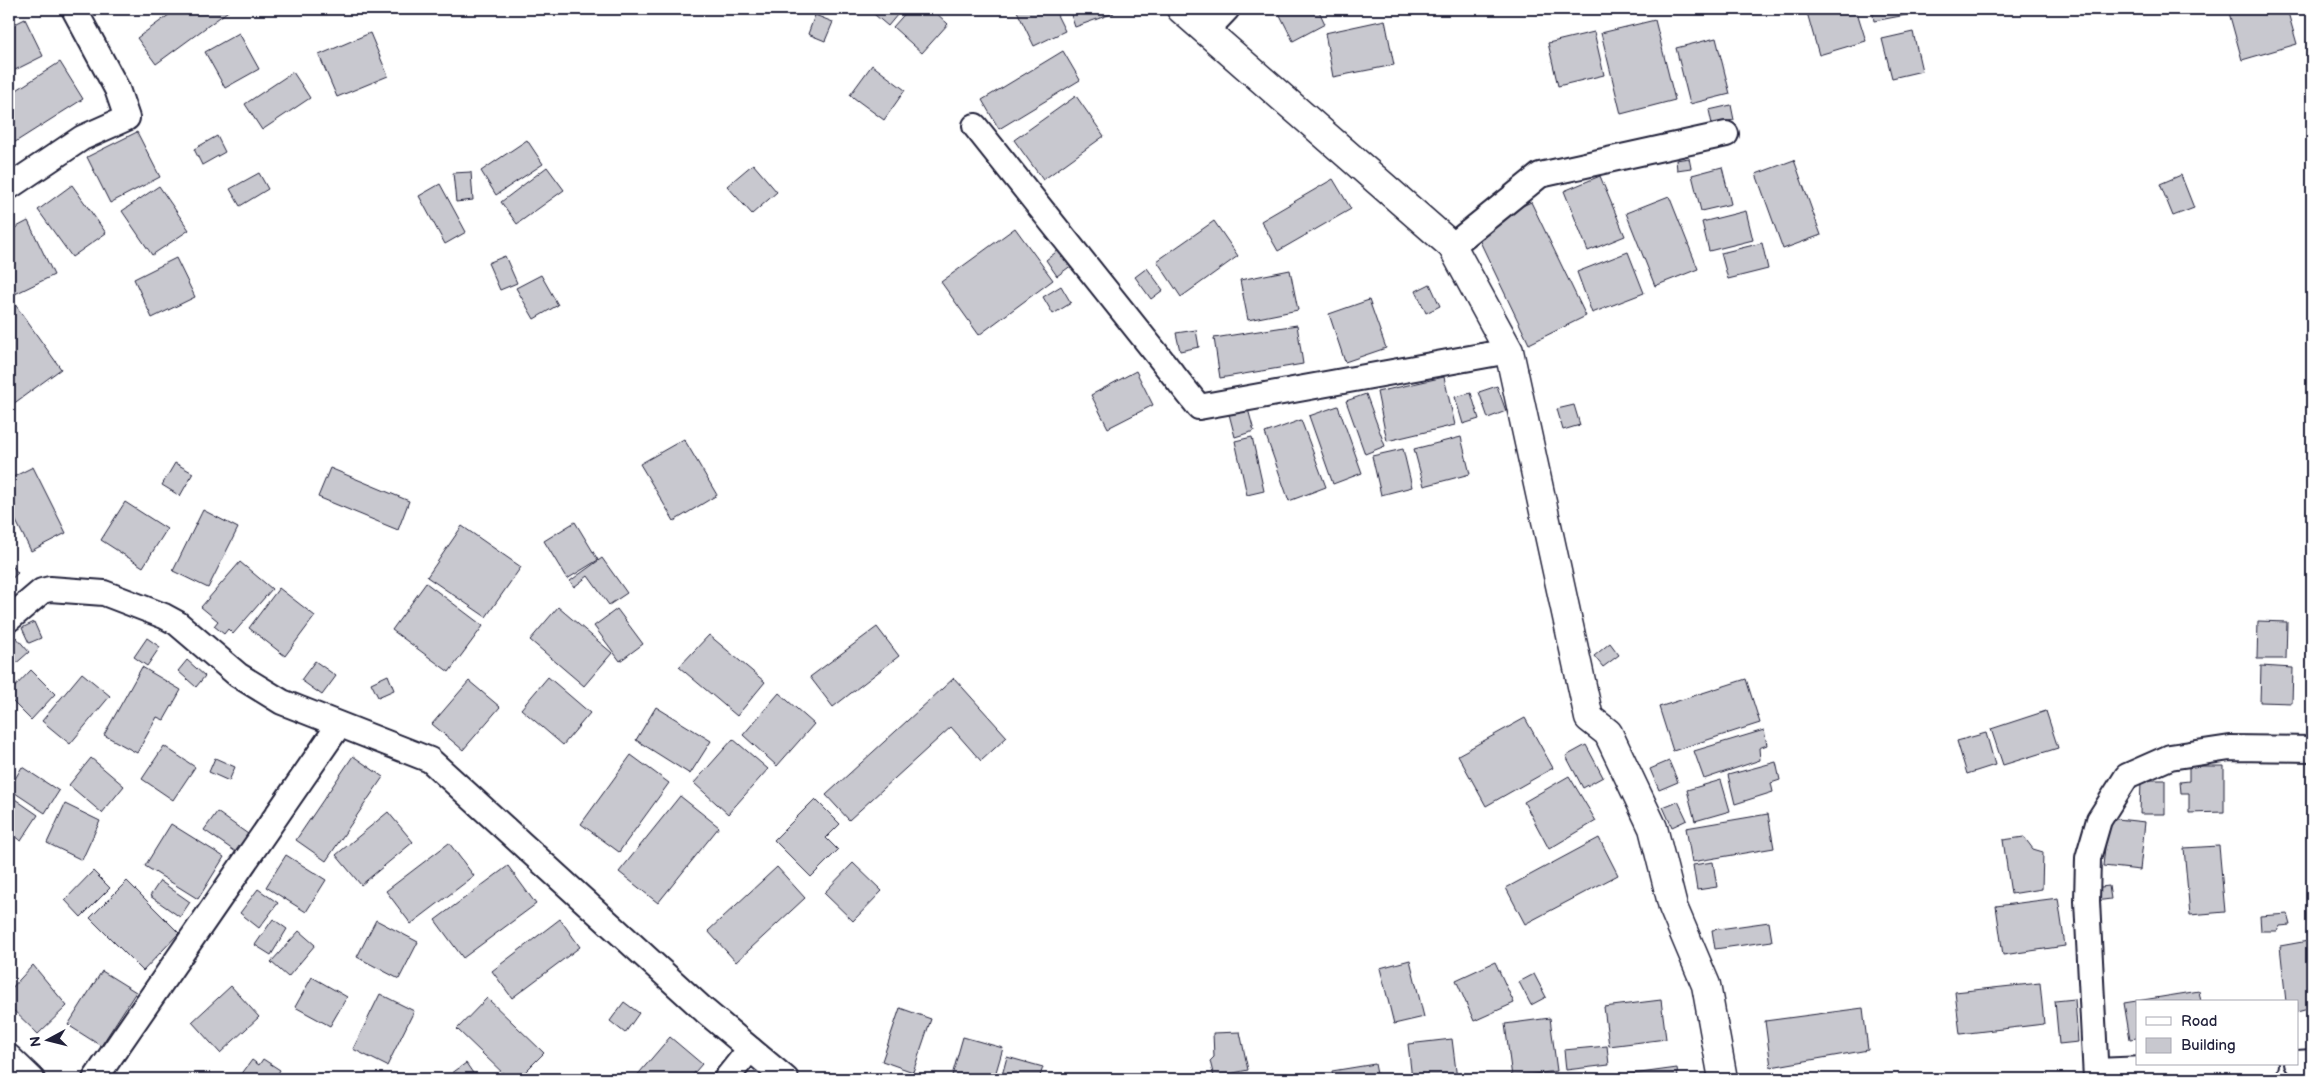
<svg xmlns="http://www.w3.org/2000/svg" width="2321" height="1088" font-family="'Balsamiq Sans',sans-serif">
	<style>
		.building { fill: #c8c8cf; stroke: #22223b }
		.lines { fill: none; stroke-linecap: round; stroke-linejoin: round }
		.street-casing { stroke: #22223b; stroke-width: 28 }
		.secondary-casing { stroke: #22223b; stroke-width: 31 }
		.street { stroke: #fff; stroke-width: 24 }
		.secondary { stroke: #fff; stroke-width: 28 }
	</style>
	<rect width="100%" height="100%" fill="#fff"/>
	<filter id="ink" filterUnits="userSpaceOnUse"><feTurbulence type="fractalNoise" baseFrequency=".02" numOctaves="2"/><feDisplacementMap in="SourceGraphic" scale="10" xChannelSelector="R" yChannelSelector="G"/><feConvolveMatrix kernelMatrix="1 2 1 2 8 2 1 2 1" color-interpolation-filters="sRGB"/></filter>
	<g filter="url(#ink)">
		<g class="building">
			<polygon points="177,9 231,9 156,64 137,38"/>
			<polygon points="868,9 902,9 888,26"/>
			<polygon points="909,9 932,9 948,24 922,53 893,27"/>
			<polygon points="1016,9 1054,9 1065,31 1034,46"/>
			<polygon points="1069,9 1112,9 1114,13 1075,27"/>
			<polygon points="1288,9 1318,9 1325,24 1293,41 1279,13"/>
			<polygon points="1806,9 1856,9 1866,41 1819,55"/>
			<polygon points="1872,9 1921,9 1922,12 1874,21"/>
			<polygon points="2228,9 2287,9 2297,44 2242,60"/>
			<polygon points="815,15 833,22 825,41 808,34"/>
			<polygon points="25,19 43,56 9,73 9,27"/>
			<polygon points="1385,20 1394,65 1333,77 1325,33"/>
			<polygon points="1655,20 1675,100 1621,114 1601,33"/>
			<polygon points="1594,32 1604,75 1558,86 1548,43"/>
			<polygon points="1913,32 1922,71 1892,78 1882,39"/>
			<polygon points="239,33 259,69 225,88 205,52"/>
			<polygon points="370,33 388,76 337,97 319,55"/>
			<polygon points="1716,38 1730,94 1690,104 1676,48"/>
			<polygon points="1063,51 1080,80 999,129 982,100"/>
			<polygon points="60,62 83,99 9,146 9,95"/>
			<polygon points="872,65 905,90 884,120 850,95"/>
			<polygon points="293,72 310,98 262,130 245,104"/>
			<polygon points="1076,96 1104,136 1043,180 1014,140"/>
			<polygon points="1731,105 1734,120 1712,124 1709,110"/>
			<polygon points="137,132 160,177 110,203 87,157"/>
			<polygon points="217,136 225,152 202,165 194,149"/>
			<polygon points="527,140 543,164 496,195 481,171"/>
			<polygon points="1689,158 1691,168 1677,170 1676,160"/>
			<polygon points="1794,160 1821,235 1783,249 1756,174"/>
			<polygon points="753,164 777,192 752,214 727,186"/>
			<polygon points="547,167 564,190 517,224 501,202"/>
			<polygon points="1722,167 1731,204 1701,211 1692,175"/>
			<polygon points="471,172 473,200 456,202 453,173"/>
			<polygon points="259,173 268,189 240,206 230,189"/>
			<polygon points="2181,175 2194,208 2173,216 2160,184"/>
			<polygon points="1600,176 1625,236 1588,251 1564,191"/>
			<polygon points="1333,179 1351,209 1278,251 1261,221"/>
			<polygon points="440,184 466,232 445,244 419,196"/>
			<polygon points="72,185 106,233 72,257 38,210"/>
			<polygon points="159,186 189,230 152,255 122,211"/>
			<polygon points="1669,196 1698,269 1655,286 1626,213"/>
			<polygon points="1531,202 1586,316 1529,344 1474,229"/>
			<polygon points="1746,211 1753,240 1709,251 1702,222"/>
			<polygon points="28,221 54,275 15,294 9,281 9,231"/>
			<polygon points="1214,221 1238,256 1181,297 1157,261"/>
			<polygon points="1015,228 1053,280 979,335 941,282"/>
			<polygon points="1762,243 1768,269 1728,279 1721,253"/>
			<polygon points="1060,249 1072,265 1057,276 1046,260"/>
			<polygon points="1628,252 1644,293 1592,313 1577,272"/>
			<polygon points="505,256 517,283 500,290 488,263"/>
			<polygon points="176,258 195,297 152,318 134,279"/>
			<polygon points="1147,268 1163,290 1151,299 1135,277"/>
			<polygon points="1290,270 1298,310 1248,320 1240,280"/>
			<polygon points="541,275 558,305 534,319 516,288"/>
			<polygon points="1430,284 1440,306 1426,313 1416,291"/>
			<polygon points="1061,286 1071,303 1053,314 1043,297"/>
			<polygon points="9,296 61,369 9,407"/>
			<polygon points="1369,300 1386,348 1345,362 1329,314"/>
			<polygon points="1297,325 1303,364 1220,378 1214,338"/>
			<polygon points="1196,330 1199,347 1180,351 1176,333"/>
			<polygon points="1136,371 1153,405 1108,428 1091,395"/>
			<polygon points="1444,377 1455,425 1387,441 1377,392"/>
			<polygon points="1497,386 1506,411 1488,418 1479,392"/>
			<polygon points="1471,393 1479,419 1463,424 1455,397"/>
			<polygon points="1366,394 1385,446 1365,454 1346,401"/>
			<polygon points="1574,405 1580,425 1563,430 1557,409"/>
			<polygon points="1338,406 1362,473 1333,484 1309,416"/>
			<polygon points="1248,409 1254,431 1235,437 1229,414"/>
			<polygon points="1301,420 1326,487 1289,501 1265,433"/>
			<polygon points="1252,437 1264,491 1247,495 1235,441"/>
			<polygon points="1461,437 1470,474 1424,486 1414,449"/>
			<polygon points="684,439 717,495 674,521 640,464"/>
			<polygon points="1403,449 1412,487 1381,495 1372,456"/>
			<polygon points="175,463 193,473 180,496 162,485"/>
			<polygon points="33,467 66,533 31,551 9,507 9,479"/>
			<polygon points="330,468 409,501 398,530 318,497"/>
			<polygon points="125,502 167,529 143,567 101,540"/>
			<polygon points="203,510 238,528 208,588 173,571"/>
			<polygon points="575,522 598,560 567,579 544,541"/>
			<polygon points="462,526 521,567 486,617 427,577"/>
			<polygon points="602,558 627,593 609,605 588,576 574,587 570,581"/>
			<polygon points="9,562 18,573 9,581"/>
			<polygon points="240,562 272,589 233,634 228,629 224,634 214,626 218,621 201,607"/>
			<polygon points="426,583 483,626 449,672 392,630"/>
			<polygon points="279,588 315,616 285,656 249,628"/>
			<polygon points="558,607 612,653 584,686 530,640"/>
			<polygon points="617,609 643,644 620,661 594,626"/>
			<polygon points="2258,621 2287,622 2286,659 2257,659"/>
			<polygon points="34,622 41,638 29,643 22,628"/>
			<polygon points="877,627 899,656 833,707 810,677"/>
			<polygon points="709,635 765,682 737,716 679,667"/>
			<polygon points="16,637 29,652 13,666 9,661 9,644"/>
			<polygon points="147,638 160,647 147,666 134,657"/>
			<polygon points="1610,643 1619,655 1603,667 1594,656"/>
			<polygon points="187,660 205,676 196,687 178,671"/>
			<polygon points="315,661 336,676 322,695 301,680"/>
			<polygon points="2261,666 2293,668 2292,703 2260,702"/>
			<polygon points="142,667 181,690 164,720 157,717 137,753 104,735"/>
			<polygon points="31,670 55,694 31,720 9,698 9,693"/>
			<polygon points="82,673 110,696 70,744 42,721"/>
			<polygon points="388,675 394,690 378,697 371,683"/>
			<polygon points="548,677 590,713 563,745 521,709"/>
			<polygon points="954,678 1007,737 981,761 951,727 849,820 826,795"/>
			<polygon points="1746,679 1760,723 1673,751 1659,707"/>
			<polygon points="469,681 500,707 463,750 432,724"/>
			<polygon points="779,693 814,724 777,766 743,735"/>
			<polygon points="656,707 711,741 690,774 636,740"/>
			<polygon points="2046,711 2058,748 2003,765 1991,729"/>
			<polygon points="1525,718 1553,768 1486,806 1458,755"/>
			<polygon points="1764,730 1767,745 1759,748 1760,760 1704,779 1694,751"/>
			<polygon points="1986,733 1995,765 1967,774 1957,741"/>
			<polygon points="733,739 768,769 728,814 694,783"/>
			<polygon points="1586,745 1603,777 1583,788 1566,756"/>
			<polygon points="164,746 195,767 173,800 142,779"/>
			<polygon points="631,755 669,783 619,852 581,824"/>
			<polygon points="353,756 383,777 326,861 296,840"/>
			<polygon points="91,758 124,786 102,813 69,785"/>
			<polygon points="215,758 235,767 229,781 209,772"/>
			<polygon points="1669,761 1678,782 1659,790 1650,769"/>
			<polygon points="1776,762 1780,780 1771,783 1773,792 1735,804 1728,775"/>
			<polygon points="2189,766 2224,766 2224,812 2189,813 2189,793 2181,793 2180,782 2189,781"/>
			<polygon points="22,767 59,791 45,813 9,789"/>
			<polygon points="1569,776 1596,821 1549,849 1524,802"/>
			<polygon points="1721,780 1730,811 1695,821 1687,790"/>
			<polygon points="2141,780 2165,780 2165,814 2140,814"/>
			<polygon points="9,795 38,815 21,841 9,833"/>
			<polygon points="680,796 719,827 658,903 619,872"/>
			<polygon points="815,799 840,824 826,838 838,850 811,877 774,840"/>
			<polygon points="1678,801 1687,820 1672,827 1663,807"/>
			<polygon points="65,804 100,821 82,860 47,843"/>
			<polygon points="217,812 248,834 236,852 204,830"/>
			<polygon points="388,812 413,842 361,885 336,855"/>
			<polygon points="1768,814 1774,848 1692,862 1686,828"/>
			<polygon points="2108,818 2145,822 2140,870 2103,866"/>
			<polygon points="171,824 224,857 198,899 145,866"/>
			<polygon points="2024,837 2033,849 2043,852 2042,889 2011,894 2003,840"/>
			<polygon points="1599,838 1618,875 1525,924 1506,888"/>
			<polygon points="449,843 474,876 411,924 386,891"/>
			<polygon points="2219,846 2225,912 2190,915 2184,848"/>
			<polygon points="286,855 326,880 306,912 266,887"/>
			<polygon points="1713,862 1717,887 1697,890 1693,865"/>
			<polygon points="853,863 882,891 853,921 824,893"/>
			<polygon points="508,866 536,904 463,958 435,920"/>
			<polygon points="777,867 805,898 736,962 708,931"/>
			<polygon points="93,871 110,888 81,917 65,900"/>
			<polygon points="127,881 179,933 143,971 90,918"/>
			<polygon points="160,881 190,902 180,917 150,896"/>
			<polygon points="2109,886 2111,899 2095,901 2093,888"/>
			<polygon points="258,889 278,903 259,928 240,913"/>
			<polygon points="2058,898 2065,946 2003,955 1996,906"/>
			<polygon points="2288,914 2291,925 2280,926 2277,931 2261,931 2260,916"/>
			<polygon points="273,919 287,929 271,955 255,945"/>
			<polygon points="560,919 580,947 512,998 492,971"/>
			<polygon points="376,920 418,942 399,979 357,957"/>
			<polygon points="1769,922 1772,941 1715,949 1712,930"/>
			<polygon points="299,931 315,945 288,977 271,962"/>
			<polygon points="2308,941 2312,974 2312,1008 2297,1012 2297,1002 2286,1002 2280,946"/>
			<polygon points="1410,960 1424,1017 1394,1024 1380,968"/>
			<polygon points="1495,962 1514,1003 1474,1021 1456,980"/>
			<polygon points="33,965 67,1006 38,1034 9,1006 9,991"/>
			<polygon points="102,971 136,992 101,1046 68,1025"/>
			<polygon points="1534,974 1546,997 1531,1005 1519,982"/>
			<polygon points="312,977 347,997 330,1026 295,1007"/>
			<polygon points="2040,983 2044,1024 1960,1034 1955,992"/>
			<polygon points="231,986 259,1017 220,1053 192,1022"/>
			<polygon points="2199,991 2201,1002 2137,1002 2137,1038 2130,1039 2124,1003"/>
			<polygon points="380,994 414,1011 387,1066 353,1049"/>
			<polygon points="487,998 544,1053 518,1079 509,1079 457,1029"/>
			<polygon points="2075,999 2078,1042 2059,1044 2055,1001"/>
			<polygon points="1661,1000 1666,1039 1609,1046 1604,1007"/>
			<polygon points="624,1002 639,1013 625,1033 610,1021"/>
			<polygon points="900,1008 931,1019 913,1072 882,1061"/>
			<polygon points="1863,1008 1868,1050 1771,1067 1765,1021"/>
			<polygon points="1550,1018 1557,1071 1512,1077 1505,1024"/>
			<polygon points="1240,1032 1248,1070 1214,1077 1210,1061 1214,1057 1213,1033"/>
			<polygon points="670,1037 702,1064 689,1079 634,1079"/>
			<polygon points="963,1037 1003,1048 994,1079 951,1079"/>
			<polygon points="1452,1039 1457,1079 1412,1079 1408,1044"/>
			<polygon points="1607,1046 1609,1065 1566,1070 1564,1050"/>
			<polygon points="1007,1057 1043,1067 1039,1079 1001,1079"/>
			<polygon points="263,1059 280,1070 275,1079 238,1079 252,1060 259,1065"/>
			<polygon points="466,1063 477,1079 444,1079"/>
			<polygon points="1375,1064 1378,1079 1333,1079 1332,1071"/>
			<polygon points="1677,1068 1678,1079 1596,1079"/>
		</g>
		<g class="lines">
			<defs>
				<g id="street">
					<polyline points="1206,31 1227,9"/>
					<polyline points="975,126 1199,407 1509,351"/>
					<polyline points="9,187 82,138 127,118 117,89 74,9"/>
					<polyline points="1452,246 1540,175 1726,134"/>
					<polyline points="9,619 42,591 50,589 104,593 164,616 177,623 238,675 282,702 430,760 705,1011 786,1079"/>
					<polyline points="9,1057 32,1079"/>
					<polyline points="2297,1063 2312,1062"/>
					<polyline points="2096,1071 2266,1064"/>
					<polyline points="95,1079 339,725"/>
					<polyline points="726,1079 750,1049"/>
					<polyline points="2096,1079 2087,901 2088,858 2099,820 2127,776 2170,757 2230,748 2312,749"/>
				</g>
				<polyline id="secondary" points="1181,9 1452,246 1509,351 1589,718 1608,733 1653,828 1673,907 1706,985 1723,1079"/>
			</defs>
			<use href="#street" class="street-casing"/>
			<use href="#secondary" class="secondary-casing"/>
			<use href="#street" class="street"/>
			<use href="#secondary" class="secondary"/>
		</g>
	</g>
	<rect width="2321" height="1088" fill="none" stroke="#fff" stroke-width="30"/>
	<rect x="15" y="15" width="2291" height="1058" fill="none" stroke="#22223b" stroke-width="2" filter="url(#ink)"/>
	<rect x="2136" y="1000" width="162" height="65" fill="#ffffff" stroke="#a7a7b1"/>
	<rect x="2146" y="1017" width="25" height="8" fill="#ffffff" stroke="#a7a7b1"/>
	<text x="2181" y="1026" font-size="15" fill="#22223b">Road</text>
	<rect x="2146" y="1038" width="25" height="15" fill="#c8c8cf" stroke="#a7a7b1"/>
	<text x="2181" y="1050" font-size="15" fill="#22223b">Building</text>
	<g transform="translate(48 1040) rotate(263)" stroke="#ffffff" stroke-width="4" paint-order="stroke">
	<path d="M0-4L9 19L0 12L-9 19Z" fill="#22223b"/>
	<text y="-8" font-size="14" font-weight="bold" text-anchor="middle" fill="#22223b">N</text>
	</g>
</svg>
